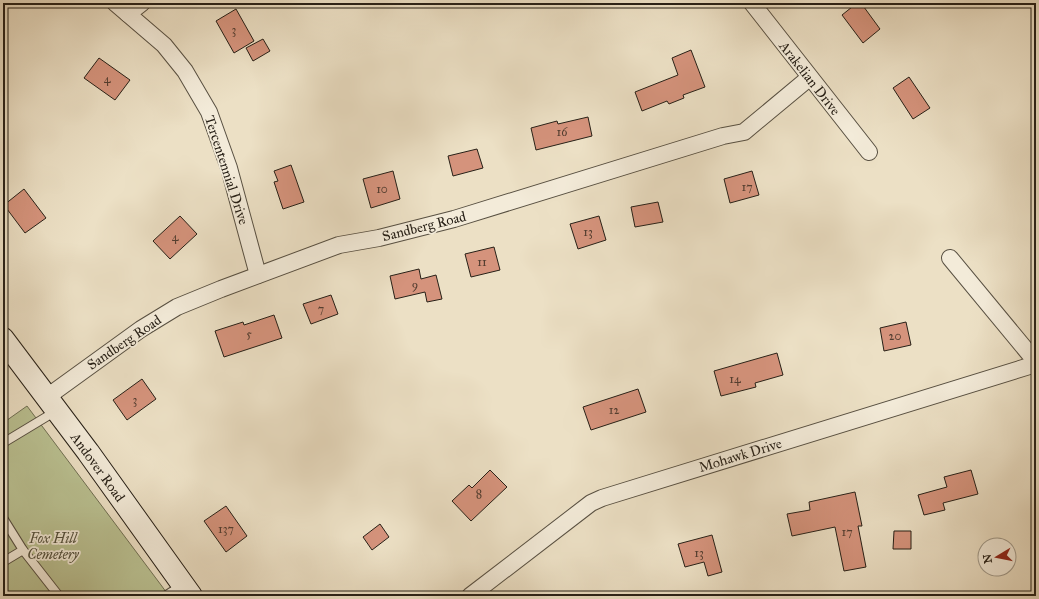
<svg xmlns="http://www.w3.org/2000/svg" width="1039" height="599" font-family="'IM FELL Great Primer',serif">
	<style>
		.green { fill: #bac192; stroke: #707054 }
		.building { fill: #d5937c; stroke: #272017 }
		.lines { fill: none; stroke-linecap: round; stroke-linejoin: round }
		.lane-casing { stroke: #585042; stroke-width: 10 }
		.street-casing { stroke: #585042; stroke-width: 18 }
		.secondary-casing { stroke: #272017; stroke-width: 24 }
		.lane { stroke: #f3ebd9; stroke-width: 8 }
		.street { stroke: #f3ebd9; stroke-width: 16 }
		.secondary { stroke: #f3ebd9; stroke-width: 22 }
		.labels { text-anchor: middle; stroke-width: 3.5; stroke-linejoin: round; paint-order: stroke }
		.number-label { font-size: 12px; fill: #523d30 }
		.street-label { font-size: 14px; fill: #272017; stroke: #f3ebd9 }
		.park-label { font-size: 14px; font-style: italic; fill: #53503c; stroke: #f3ebd9 }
	</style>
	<rect width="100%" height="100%" fill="#ece0c5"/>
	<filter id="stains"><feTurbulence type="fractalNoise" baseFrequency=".005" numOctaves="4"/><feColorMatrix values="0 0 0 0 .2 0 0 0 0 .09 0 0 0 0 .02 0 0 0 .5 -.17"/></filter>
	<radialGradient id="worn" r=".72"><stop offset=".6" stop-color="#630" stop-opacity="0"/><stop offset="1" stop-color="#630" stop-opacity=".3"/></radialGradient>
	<polygon class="green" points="27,406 161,585 169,596 3,596 3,423"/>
	<g class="building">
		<polygon points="857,3 861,3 880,29 863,43 842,15"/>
		<polygon points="236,9 254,41 234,53 216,21"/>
		<polygon points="263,39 270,51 253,61 246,48"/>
		<polygon points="691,50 705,87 683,95 684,98 669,104 667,101 642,111 635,92 678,75 672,58"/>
		<polygon points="99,58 130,80 115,100 84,78"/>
		<polygon points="909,77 930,108 913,119 893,88"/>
		<polygon points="588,117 592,136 536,150 531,128 557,121 558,124"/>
		<polygon points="477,149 483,168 453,176 448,156"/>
		<polygon points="291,165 304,202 283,209 274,182 278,181 274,171"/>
		<polygon points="393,171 400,199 371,208 363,179"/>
		<polygon points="752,171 759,195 730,203 724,179"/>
		<polygon points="24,189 46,218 25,233 4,205"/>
		<polygon points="658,202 663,222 635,227 631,207"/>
		<polygon points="180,216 197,234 170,259 153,241"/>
		<polygon points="599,216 606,240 578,249 570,224"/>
		<polygon points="494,247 500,270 471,277 465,254"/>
		<polygon points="419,269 421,279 436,275 442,299 427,302 425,292 395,299 390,276"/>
		<polygon points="331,295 338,314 311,324 303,304"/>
		<polygon points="274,315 282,338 224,357 215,331 243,322 244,325"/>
		<polygon points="906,322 911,345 884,351 880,328"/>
		<polygon points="777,353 783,375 755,383 756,387 721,396 714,371"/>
		<polygon points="142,379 156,399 127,420 113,400"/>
		<polygon points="638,389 646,412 591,430 583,407"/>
		<polygon points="490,470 507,487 471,521 452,501 469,485 472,488"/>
		<polygon points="971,470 978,494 943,503 945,510 924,515 918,495 947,487 944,477"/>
		<polygon points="855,492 862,526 858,526 866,567 844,571 835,527 792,536 787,514 810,510 809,502"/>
		<polygon points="226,506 247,536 226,552 204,521"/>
		<polygon points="380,524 389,537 372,550 363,537"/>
		<polygon points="894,531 911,531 911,549 893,549"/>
		<polygon points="712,535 722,572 708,576 704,562 685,567 678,544"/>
	</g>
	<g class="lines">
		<defs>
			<g id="lane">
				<polyline points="3,443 56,411"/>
				<polyline points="3,518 23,550 59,596"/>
				<polyline points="3,562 23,550"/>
				<polyline points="165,596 182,585"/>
			</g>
			<g id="street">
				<polyline points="115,3 164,45 185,71 209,112 229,168 258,275"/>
				<polyline points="752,3 869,152"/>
				<polyline points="128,14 142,3"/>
				<polyline points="950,258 1036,362"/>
				<polyline points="47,397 141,329 177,307 221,289 339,245 379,238 454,219 723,136 744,132 809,78"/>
				<polyline points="470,596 591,503 602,498 1036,364"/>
			</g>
			<polyline id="secondary" points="3,339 88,452 191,596"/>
		</defs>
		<use href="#lane" class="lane-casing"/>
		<use href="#street" class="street-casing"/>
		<use href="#secondary" class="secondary-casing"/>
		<use href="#lane" class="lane"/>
		<use href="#street" class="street"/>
		<use href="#secondary" class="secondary"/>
	</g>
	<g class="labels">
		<g class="number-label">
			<text x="234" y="34">3</text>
			<text x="107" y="83">4</text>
			<text x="562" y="136">16</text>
			<text x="747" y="191">17</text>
			<text x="382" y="193">10</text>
			<text x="588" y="236">13</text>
			<text x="175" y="241">4</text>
			<text x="482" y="266">11</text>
			<text x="415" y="289">9</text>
			<text x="321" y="313">7</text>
			<text x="249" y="338">5</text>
			<text x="895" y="340">20</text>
			<text x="735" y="383">14</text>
			<text x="135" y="404">3</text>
			<text x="614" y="414">12</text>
			<text x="479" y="498">8</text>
			<text x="226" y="533">137</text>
			<text x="847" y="536">17</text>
			<text x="699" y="557">13</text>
		</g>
		<g class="street-label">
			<text transform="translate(810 78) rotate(52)" y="5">Arakelian Drive</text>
			<text transform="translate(227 170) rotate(72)" y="5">Tercentennial Drive</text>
			<text transform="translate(424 226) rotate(-14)" y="5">Sandberg Road</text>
			<text transform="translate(124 342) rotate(-34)" y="5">Sandberg Road</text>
			<text transform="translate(740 455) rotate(-17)" y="5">Mohawk Drive</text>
			<text transform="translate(98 467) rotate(54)" y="5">Andover Road</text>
		</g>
		<g class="park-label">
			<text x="53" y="543">Fox Hill<tspan x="53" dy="16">Cemetery</tspan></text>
		</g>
	</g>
	<rect width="1039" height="599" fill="none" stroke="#ece0c5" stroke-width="16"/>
	<rect x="4" y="4" width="1031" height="591" fill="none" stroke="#272017" stroke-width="2"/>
	<rect x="8" y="8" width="1023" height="583" fill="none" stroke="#272017"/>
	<g transform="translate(997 557) rotate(260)"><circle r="19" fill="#f3ebd9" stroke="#a19a8b"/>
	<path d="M0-3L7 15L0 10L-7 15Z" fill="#8f2418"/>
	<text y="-6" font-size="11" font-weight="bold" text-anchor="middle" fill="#272017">N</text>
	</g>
	<rect width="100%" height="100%" filter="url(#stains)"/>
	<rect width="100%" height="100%" fill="url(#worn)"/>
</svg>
